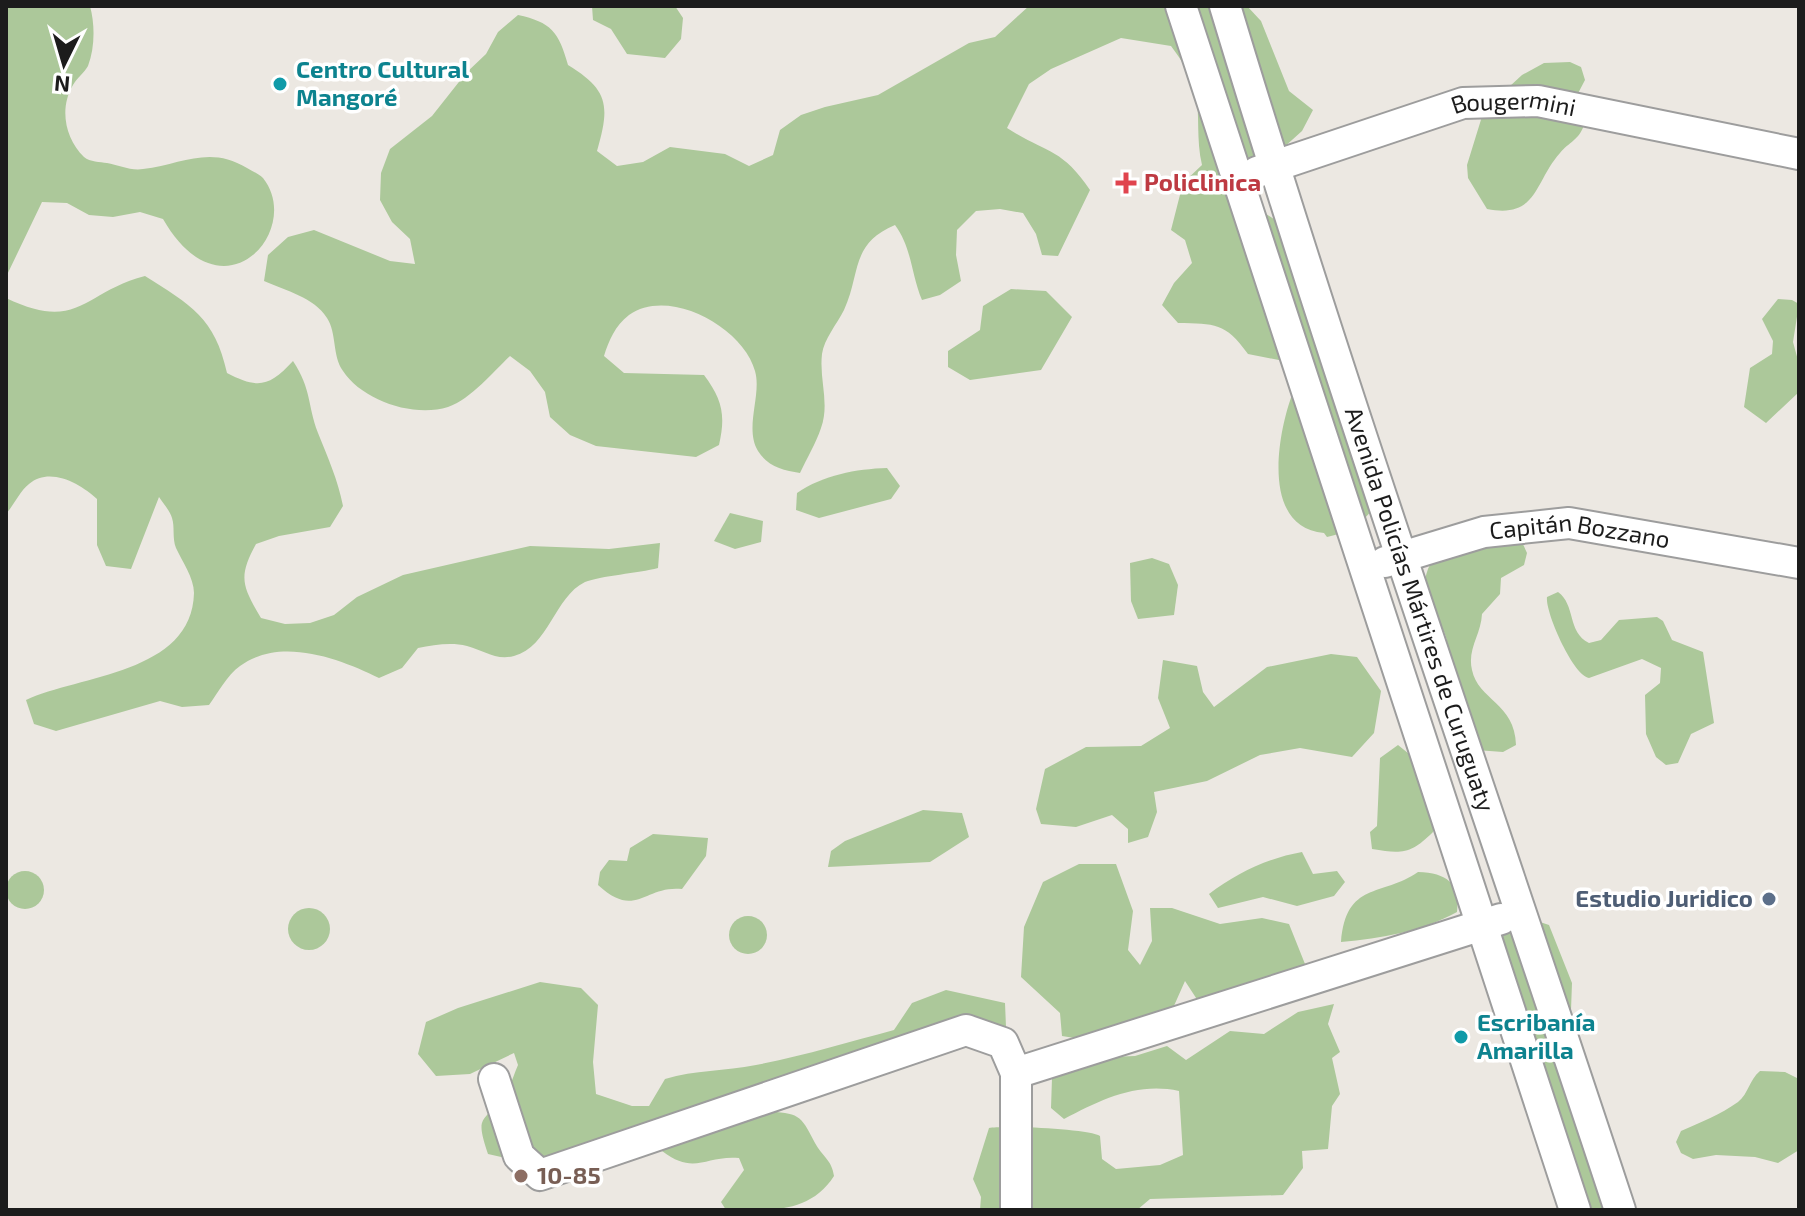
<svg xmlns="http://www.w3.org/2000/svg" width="1805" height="1216" font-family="'Exo 2',sans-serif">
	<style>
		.forest { fill: #acc89a }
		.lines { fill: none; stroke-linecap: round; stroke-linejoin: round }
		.minor-casing { stroke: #9d9d9d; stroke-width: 34 }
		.minor { stroke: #fff; stroke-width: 30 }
		.culture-dot { fill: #0f9aa8; stroke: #fff; stroke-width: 3 }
		.health-dot { fill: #e0444e; stroke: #fff; stroke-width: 3 }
		.service-dot { fill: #5c6f8a; stroke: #fff; stroke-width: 3 }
		.education-dot { fill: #8d6e63; stroke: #fff; stroke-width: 3 }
		.labels { text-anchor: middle; stroke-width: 7; stroke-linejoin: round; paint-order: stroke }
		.culture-label { font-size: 24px; font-weight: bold; fill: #0d838f; stroke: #fff; text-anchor: start }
		.street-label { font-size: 24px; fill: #1c1c1c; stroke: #fff }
		.health-label { font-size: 24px; font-weight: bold; fill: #be3a42; stroke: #fff; text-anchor: start }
		.service-label { font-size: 24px; font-weight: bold; fill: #4e5e75; stroke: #fff; text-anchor: end }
		.education-label { font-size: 24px; font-weight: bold; fill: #785e54; stroke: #fff; text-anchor: start }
	</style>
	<rect width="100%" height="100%" fill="#ece8e2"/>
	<g class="forest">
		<path d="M 6,6 L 90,6 C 95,24 95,48 88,66 C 84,73 77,78 73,85 C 59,108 65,139 84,157 C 90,162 100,162 107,163 C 118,165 131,171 143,169 C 182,164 210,145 247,168 C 252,171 259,174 263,178 C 304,229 223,323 163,219 L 140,212 L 113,217 L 89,215 L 67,203 L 42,202 L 6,277 Z"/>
		<polygon points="592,6 675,6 683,18 681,39 665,58 627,54 611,29 593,20"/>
		<path d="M 1029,6 L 1247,6 L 1261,21 L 1289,91 L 1313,110 L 1302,131 L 1263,166 L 1257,190 L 1266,214 L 1288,228 L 1383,495 C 1367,519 1355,531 1327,537 L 1324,533 C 1260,527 1278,433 1292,395 C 1296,387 1293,372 1294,363 L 1248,354 C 1225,322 1215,324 1178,323 L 1162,305 L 1174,283 L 1192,263 L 1185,240 L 1171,230 L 1183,183 L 1202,165 C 1196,139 1200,116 1196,93 C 1193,76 1181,60 1171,46 L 1121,38 L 1051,69 L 1029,84 L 1007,128 C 1045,153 1061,147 1090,190 L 1058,256 L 1042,255 L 1036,234 L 1023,213 L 1000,209 L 976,211 L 957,230 L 956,255 L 961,281 L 940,295 L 922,300 C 911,274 912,248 895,225 C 850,244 861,273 844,310 C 837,324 824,339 822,354 C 819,380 830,403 821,428 C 816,443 807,458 800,473 C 783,470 768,467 758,451 C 744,428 762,395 755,371 C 744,328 669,286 629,315 C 615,326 609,340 604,356 L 624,373 L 704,375 C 722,399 726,415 719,445 L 696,457 L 596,446 L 570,435 L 550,417 L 545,392 L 530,371 L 510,356 C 493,372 471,399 448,407 C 413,418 362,400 343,371 C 332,356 337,333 327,318 C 314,297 286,291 264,281 L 268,255 L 288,237 L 314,230 L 390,261 L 415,264 L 410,239 L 392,222 L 380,200 L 381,173 L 390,149 L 432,116 L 466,73 L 486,54 L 498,32 L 518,15 C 551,22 559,32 568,65 C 609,90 610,106 597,151 L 617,166 L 643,162 L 670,147 L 725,154 L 749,166 L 773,155 L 780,130 L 801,115 L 825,107 L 878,95 L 969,43 L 995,37 Z"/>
		<path d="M 1570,62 L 1581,67 L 1585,80 L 1574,101 L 1584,125 C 1579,140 1569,142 1560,153 C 1534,182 1538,219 1487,209 L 1468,178 L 1467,165 L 1484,110 L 1522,75 L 1544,63 Z"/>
		<path d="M 145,276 C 191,305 215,318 227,373 C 258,389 269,387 293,361 C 312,390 307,404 318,433 C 328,458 338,480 343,506 L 330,527 L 279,536 L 256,544 C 238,577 242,586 261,618 L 285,624 L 310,623 L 334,615 L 357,597 L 403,575 L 530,546 L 609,549 L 660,543 L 658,568 C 639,573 600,576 585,582 C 554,597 549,647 514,656 C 496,661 483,650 467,646 C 451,642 434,645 418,648 L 402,668 L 379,678 C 340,659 281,636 240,666 C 227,675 218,693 209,705 L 182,707 L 160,701 L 56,731 L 34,724 L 26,700 C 79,675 192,674 194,593 C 194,578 182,561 176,548 C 172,538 175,527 172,518 C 170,511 163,503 159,497 L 131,569 L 106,566 L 97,545 L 97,499 C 81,484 50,466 29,484 C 20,491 14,505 6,514 L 6,298 C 79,333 83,292 145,276 Z"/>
		<polygon points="1011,289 1046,291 1072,317 1041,370 970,380 948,367 948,351 980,330 983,306"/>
		<polygon points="1778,299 1792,300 1799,304 1793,342 1799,364 1799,392 1766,423 1744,407 1750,368 1772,354 1773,341 1762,319"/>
		<path d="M 887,468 L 900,486 L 891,499 L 819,518 L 796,510 L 797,493 C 823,475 856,469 887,468 Z"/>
		<polygon points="730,513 763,521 761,542 735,549 714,541"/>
		<path d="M 1522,542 L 1527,553 L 1524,565 L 1501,578 L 1500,594 L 1482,614 C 1481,635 1467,649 1472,670 C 1478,700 1515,703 1516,745 L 1503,752 L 1476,750 L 1448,653 C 1450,619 1414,606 1428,569 C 1431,562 1439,554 1443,547 Z"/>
		<polygon points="1152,558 1169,564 1178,585 1174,615 1138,619 1131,601 1130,563"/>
		<path d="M 1558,592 C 1576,605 1567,632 1589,643 L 1601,640 L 1619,620 L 1657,617 L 1663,621 L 1672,640 L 1703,652 L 1714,723 L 1691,734 L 1678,763 L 1666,765 L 1656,757 L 1646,734 L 1645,695 L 1660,683 L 1661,668 L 1642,659 L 1589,678 C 1573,675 1545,612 1547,597 Z"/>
		<polygon points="1331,654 1357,657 1381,691 1374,733 1352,757 1300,748 1260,755 1207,781 1154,792 1157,812 1148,837 1128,843 1128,829 1112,815 1076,827 1041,824 1036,809 1045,769 1086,747 1141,746 1170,728 1158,698 1163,660 1197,666 1203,692 1214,707 1267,667"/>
		<path d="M 1398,745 L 1419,762 L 1433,816 L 1433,832 C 1411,854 1402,854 1372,849 L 1370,832 L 1377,826 L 1380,758 Z"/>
		<polygon points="923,810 962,813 969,837 930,862 828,867 831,851 845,841"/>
		<path d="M 653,834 L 708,838 L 706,856 L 682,889 C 644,885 636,920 598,885 L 600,872 L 609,860 L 627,861 L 630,848 Z"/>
		<path d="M 1302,852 L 1313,874 L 1337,871 L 1345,882 L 1334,896 L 1297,906 L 1263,897 L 1218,908 L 1209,894 C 1237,873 1268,858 1302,852 Z"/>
		<polygon points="1079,864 1116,864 1133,911 1128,950 1140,965 1152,941 1150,908 1172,908 1220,924 1262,918 1289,924 1305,964 1275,979 1200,1004 1185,981 1173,1008 1129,1021 1087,1040 1062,1036 1060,1013 1021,977 1024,927 1043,882"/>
		<circle cx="25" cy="890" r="19"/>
		<path d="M 1418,872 C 1447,873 1460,883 1457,912 C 1421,932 1382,938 1341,942 C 1346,881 1382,897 1418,872 Z"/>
		<circle cx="309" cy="929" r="21"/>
		<circle cx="748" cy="935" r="19"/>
		<polygon points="1537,921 1549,925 1572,983 1570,1037 1629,1210 1589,1210 1536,1050 1533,1024 1493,945 1513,927"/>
		<path d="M 540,982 L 581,988 L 598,1005 L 593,1062 L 596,1094 L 632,1106 L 649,1106 L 665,1079 C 695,1070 725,1071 756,1065 C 803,1056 849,1042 894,1030 L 912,1003 L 946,990 L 1005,1003 L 1006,1027 L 972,1025 L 533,1164 L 488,1154 C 474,1113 484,1124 505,1094 C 511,1086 514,1074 518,1065 L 514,1053 L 470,1074 L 436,1076 L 418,1054 L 426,1022 L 458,1008 Z"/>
		<path d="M 1334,1004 L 1328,1024 L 1340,1052 L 1332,1058 L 1340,1094 L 1332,1106 L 1328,1149 L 1302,1151 L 1303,1168 L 1283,1195 L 1150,1199 L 1137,1210 L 980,1210 L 981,1197 L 973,1179 L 989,1128 C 1003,1125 1090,1129 1100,1136 L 1102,1159 L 1116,1169 L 1160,1165 L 1183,1155 L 1179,1091 C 1136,1082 1101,1100 1064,1119 L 1051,1108 L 1052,1078 L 1110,1057 L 1135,1056 L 1167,1046 L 1186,1060 L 1230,1031 L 1264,1034 L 1298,1012 Z"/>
		<path d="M 1760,1071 L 1785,1072 L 1799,1079 L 1799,1150 L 1778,1163 L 1755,1157 L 1716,1155 L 1693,1159 L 1681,1153 L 1676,1142 L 1681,1131 C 1701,1122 1720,1115 1738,1102 C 1749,1093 1749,1080 1760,1071 Z"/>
		<path d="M 765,1111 C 799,1114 800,1113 815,1143 C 822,1156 832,1160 834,1176 C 809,1215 767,1210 726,1210 L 721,1202 L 744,1170 L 739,1158 C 705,1155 695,1176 662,1151 L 666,1140 Z"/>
	</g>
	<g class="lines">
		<defs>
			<g id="minor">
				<polyline points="1181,6 1575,1210"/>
				<path id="s1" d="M 1225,6 C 1347,410 1488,809 1620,1210"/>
				<path id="s2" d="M 1257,172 L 1463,103 L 1538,101 L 1799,154"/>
				<path id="s3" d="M 1385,562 L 1484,532 L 1569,523 L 1799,563"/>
				<polyline points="1016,1073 1016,1210"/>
				<polyline points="494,1079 519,1156 540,1175 966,1030 1003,1043 1016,1073 1501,919"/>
			</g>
		</defs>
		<use href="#minor" class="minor-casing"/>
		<use href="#minor" class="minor"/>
	</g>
	<g class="culture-dot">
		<circle cx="280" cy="84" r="8"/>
		<circle cx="1461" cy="1037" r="8"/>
	</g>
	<path class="health-dot" d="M1122 171h8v8h8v8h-8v8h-8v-8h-8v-8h8z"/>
	<circle class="service-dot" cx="1769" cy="899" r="8"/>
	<circle class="education-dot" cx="521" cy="1176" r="8"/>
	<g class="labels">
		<g class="culture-label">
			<text x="296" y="78">Centro Cultural<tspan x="296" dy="28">Mangoré</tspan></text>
			<text x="1477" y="1031">Escribanía<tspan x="1477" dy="28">Amarilla</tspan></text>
		</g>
		<g class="street-label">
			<text dy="8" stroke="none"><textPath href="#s2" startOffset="268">Bougermini</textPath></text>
			<text dy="8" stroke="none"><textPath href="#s3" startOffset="200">Capitán Bozzano</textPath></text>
			<text dy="8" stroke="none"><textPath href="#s1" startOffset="634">Avenida Policías Mártires de Curuguaty</textPath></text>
		</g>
		<g class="health-label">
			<text x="1144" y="191">Policlinica</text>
		</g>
		<g class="service-label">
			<text x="1753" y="907">Estudio Juridico</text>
		</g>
		<g class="education-label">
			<text x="537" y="1184">10-85</text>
		</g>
	</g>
	<rect width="1805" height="1216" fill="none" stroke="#1c1c1c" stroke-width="16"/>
	<g transform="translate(64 64) rotate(185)" stroke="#ffffff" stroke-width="6" paint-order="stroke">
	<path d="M0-6L14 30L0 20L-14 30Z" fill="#1c1c1c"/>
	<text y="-12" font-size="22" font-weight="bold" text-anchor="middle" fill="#1c1c1c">N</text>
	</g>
</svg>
